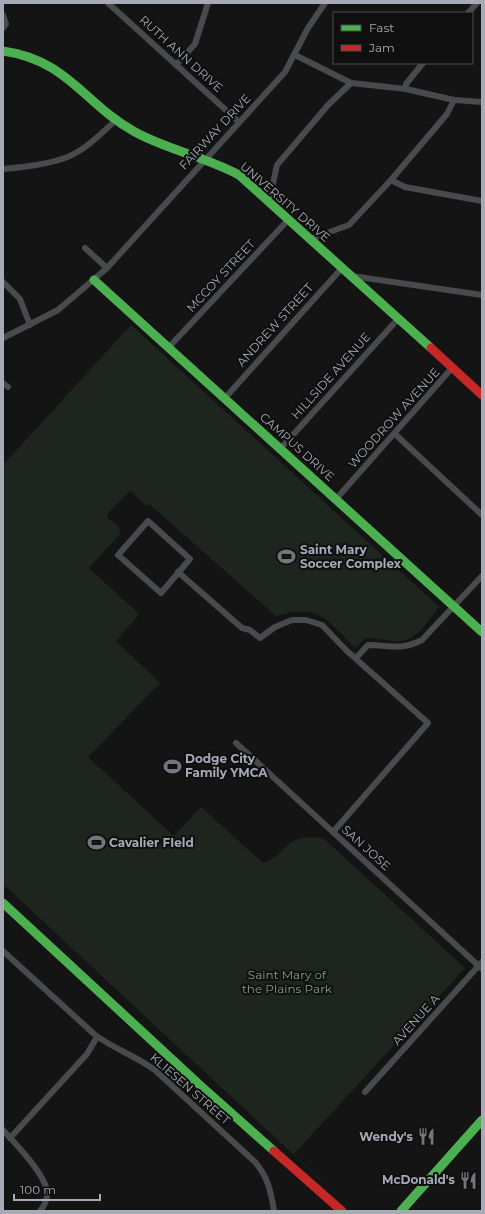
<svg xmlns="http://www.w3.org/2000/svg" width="485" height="1214" font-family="Montserrat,sans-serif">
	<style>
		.green { fill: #1e251f }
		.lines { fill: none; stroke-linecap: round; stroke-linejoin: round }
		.street { stroke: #494a4d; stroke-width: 6 }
		.fast { stroke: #4caf50; stroke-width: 9 }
		.jam { stroke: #c62828; stroke-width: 9 }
		.labels { text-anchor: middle; stroke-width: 4; stroke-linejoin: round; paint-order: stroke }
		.street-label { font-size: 12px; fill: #a6aab5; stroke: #0f0f10 }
		.poi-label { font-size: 12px; font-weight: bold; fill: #a6aab5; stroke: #0f0f10; text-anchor: start }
		.park-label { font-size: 12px; fill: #7ea081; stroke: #0f0f10 }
	</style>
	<rect width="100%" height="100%" fill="#141415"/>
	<path class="green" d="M 131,325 L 439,607 C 427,622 416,644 393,641 C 383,640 375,638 365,638 L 355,648 C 326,619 320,604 276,616 L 149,504 L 147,506 L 130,491 L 107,514 L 108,518 L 119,527 L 120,534 L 89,568 L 139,614 L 116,641 L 160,683 L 88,757 L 174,836 L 201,807 L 263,863 C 275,860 281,850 290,843 C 299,836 313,837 323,838 L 465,968 L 294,1154 L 354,1211 L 3,884 L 3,465 Z"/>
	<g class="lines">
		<g class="street">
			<polyline points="108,3 239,122"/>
			<polyline points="468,13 477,3"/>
			<polyline points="3,15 6,24 3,28"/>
			<polyline points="295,55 351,83 406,89 454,100 482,102"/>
			<polyline points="176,65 195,44 208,3"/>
			<polyline points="406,89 406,84 423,63"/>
			<path d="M 3,169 C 23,167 45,165 65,158 C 84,151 102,133 117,119"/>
			<polyline points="391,180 405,187 482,201"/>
			<polyline points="269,202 277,165 328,105 351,83"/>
			<polyline points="310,239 349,225 391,180 447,114 454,100"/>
			<polyline points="85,248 107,268"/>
			<polyline points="352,276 482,295"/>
			<polyline points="3,282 20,299 30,325"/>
			<polyline points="3,338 58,310 107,268 285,72 308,28 325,3"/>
			<polyline points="169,347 288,220"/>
			<polyline points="3,383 8,387"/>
			<polyline points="225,398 342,268"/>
			<polyline points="395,434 482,515"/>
			<polyline points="281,448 398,319"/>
			<polyline points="336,499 452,368"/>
			<polygon points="148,521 190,559 161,593 118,555"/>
			<polyline points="178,572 242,628 250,630 260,638 275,627 292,620 306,620 322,625 347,651 428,723 333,832"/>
			<path d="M 356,658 L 368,645 C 390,645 401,651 422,640 L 482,576"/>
			<polyline points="236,743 482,969"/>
			<path d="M 3,951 L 94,1034 C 113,1049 137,1056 156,1071 L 255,1162 C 268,1177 271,1192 274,1211"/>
			<polyline points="365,1092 482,962"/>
			<path d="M 3,1130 C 15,1143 44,1173 47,1191 C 48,1198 44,1206 40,1211"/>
			<polyline points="10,1138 87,1054 97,1037"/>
		</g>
		<g class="fast">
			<path d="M 3,51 C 68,60 84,104 135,132 C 168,150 206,157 239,175 L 431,348"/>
			<polyline points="94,280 482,632"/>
			<polyline points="3,903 202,1087 274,1151"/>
			<polyline points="401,1211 482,1120"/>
		</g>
		<g class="jam">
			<polyline points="431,348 482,395"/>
			<polyline points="274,1151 342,1211"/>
		</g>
	</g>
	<defs>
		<symbol id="stadium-bare" viewBox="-9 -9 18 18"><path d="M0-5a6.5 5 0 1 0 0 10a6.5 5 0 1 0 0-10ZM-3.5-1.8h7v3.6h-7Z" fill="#73767d" stroke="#0f0f10" stroke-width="2.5" paint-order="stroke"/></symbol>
		<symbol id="restaurant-bare" viewBox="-9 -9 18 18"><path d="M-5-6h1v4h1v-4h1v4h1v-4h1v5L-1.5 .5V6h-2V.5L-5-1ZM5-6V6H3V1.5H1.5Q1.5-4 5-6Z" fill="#73767d" stroke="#0f0f10" stroke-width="2.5" paint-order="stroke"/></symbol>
	</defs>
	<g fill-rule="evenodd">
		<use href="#stadium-bare" x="274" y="544" width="25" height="25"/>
		<use href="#stadium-bare" x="160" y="754" width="25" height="25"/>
		<use href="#stadium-bare" x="84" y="830" width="25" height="25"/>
		<use href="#restaurant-bare" x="414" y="1124" width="25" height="25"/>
		<use href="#restaurant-bare" x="456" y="1168" width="25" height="25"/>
	</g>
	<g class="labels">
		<g class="street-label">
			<text transform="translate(181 54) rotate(42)" y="4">RUTH ANN DRIVE</text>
			<text transform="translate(215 132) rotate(-47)" y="4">FAIRWAY DRIVE</text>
			<text transform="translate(285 202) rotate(41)" y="4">UNIVERSITY DRIVE</text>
			<text transform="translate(221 276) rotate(-47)" y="4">MCCOY STREET</text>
			<text transform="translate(275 325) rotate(-48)" y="4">ANDREW STREET</text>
			<text transform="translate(331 376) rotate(-48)" y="4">HILLSIDE AVENUE</text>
			<text transform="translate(394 418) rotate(-48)" y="4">WOODROW AVENUE</text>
			<text transform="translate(297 447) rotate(42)" y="4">CAMPUS DRIVE</text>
			<text transform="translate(366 848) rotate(42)" y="4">SAN JOSE</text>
			<text transform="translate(416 1020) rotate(-48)" y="4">AVENUE A</text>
			<text transform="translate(190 1089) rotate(41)" y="4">KLIESEN STREET</text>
		</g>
		<g class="poi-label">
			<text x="300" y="554">Saint Mary<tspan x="300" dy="14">Soccer Complex</tspan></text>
			<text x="185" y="763">Dodge City<tspan x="185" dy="14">Family YMCA</tspan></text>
			<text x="109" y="847">Cavalier FIeld</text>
			<text x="413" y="1141" text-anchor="end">Wendy's</text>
			<text x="455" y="1184" text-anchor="end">McDonald's</text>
		</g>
		<g class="park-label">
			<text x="287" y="979">Saint Mary of<tspan x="287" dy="14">the Plains Park</tspan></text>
		</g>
	</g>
	<rect width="485" height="1214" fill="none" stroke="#a6aab5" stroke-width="8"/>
	<rect x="333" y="12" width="140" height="52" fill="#0f0f10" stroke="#4b4d52"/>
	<rect x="341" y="25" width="20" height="6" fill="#4caf50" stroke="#4b4d52"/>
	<text x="369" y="32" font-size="12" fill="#a6aab5">Fast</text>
	<rect x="341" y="45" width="20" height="6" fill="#c62828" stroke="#4b4d52"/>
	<text x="369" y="52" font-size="12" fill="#a6aab5">Jam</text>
	<path d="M14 1194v6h86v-6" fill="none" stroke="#a6aab5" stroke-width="2"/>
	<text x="20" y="1194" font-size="12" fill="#a6aab5" stroke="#0f0f10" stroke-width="3" paint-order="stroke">100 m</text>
</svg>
